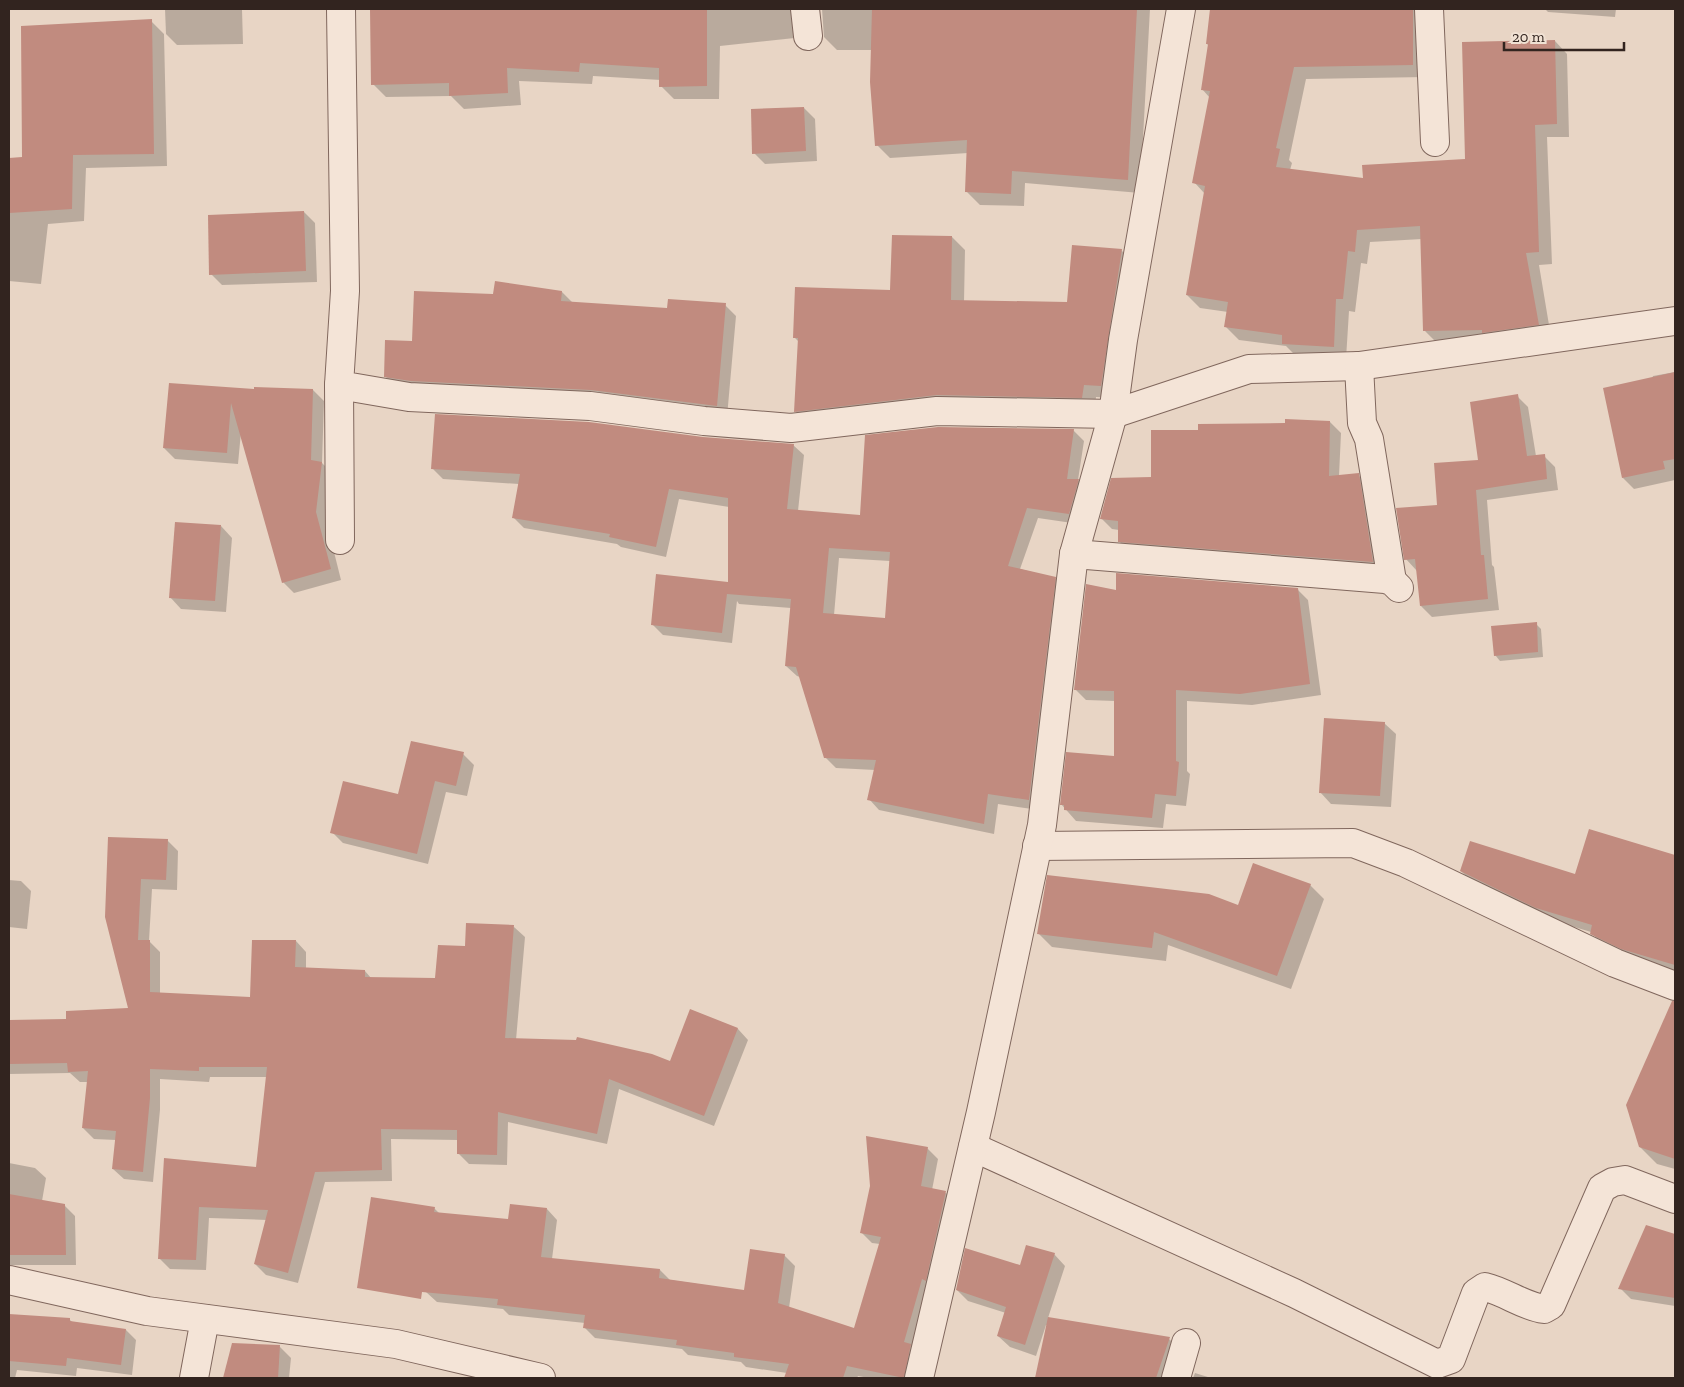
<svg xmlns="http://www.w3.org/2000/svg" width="1684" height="1387" font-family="'Zilla Slab',serif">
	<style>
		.shadow { fill: #0003; fill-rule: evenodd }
		.building { fill: #c18b7f; fill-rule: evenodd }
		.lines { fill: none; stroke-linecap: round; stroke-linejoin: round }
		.street-casing { stroke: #80675d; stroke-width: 30 }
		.street { stroke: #f4e4d7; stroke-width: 28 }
	</style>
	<rect width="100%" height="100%" fill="#e8d5c5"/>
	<g class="shadow">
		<polygon points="165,9 242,9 243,44 177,45 166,34"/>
		<polygon points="371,9 810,9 804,37 720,46 719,99 674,99 661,86 661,80 593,76 592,84 519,81 521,105 464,109 451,96 386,97 373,84"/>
		<polygon points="822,9 1150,9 1140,193 1025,183 1024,206 980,205 967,192 968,153 890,158 877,145 872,50 837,50 824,37"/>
		<polygon points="1211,9 1425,9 1426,77 1306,79 1289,160 1292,163 1290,170 1364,179 1466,160 1555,41 1567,54 1569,137 1547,137 1552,264 1539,265 1551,337 1438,344 1425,331 1422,239 1370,242 1367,264 1361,263 1355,312 1349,311 1346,359 1296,356 1286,346 1239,340 1226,327 1228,312 1200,308 1187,295 1205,194 1194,182 1210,98 1202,89 1209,46 1207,44"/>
		<polygon points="1545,9 1616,9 1615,17 1548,12"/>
		<polygon points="151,21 164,34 167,166 86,168 84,221 48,224 41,284 9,281 9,159 23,158"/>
		<polygon points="804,108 815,119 817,161 765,164 754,153"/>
		<polygon points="304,212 315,223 317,282 222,285 211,274"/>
		<polygon points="952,237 965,250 964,302 1068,303 1121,250 1134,263 1113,398 1096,397 1095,410 808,424 795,411 799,342 795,338 892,291"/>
		<polygon points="562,292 573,303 668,310 725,305 736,316 727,417 397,388 385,376 413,342 494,295"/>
		<polygon points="1675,372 1675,480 1634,489 1623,478 1653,376"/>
		<polygon points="170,384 255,391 313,390 324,401 322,463 333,474 327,524 341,580 294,593 283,582 241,432 238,464 175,459 164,448"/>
		<polygon points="1517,396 1528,407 1536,456 1544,456 1555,467 1558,490 1487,500 1492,565 1494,567 1499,610 1432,617 1421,606 1417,571 1406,559 1438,507 1480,461"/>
		<polygon points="1330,422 1341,433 1339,476 1358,475 1369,486 1383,573 1130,552 1119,541 1119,530 1112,529 1101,518 1152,478 1199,431"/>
		<path d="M 1073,430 L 1084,441 L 1078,480 L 1089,490 L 1079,524 L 1038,518 L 1020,569 L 1055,578 L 1066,588 L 1039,810 L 998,804 L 994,834 L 879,810 L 869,799 L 875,770 L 836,768 L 825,757 L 800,677 L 797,676 L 786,666 L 791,608 L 739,604 L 737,601 L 732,643 L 663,635 L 652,624 L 729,584 L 729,507 L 679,499 L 666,557 L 621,547 L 617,544 L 524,528 L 513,517 L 519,484 L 443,479 L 433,469 L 703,438 L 793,445 L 804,455 L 798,511 L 861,516 ZM 839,558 L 890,561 L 886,620 L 834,615 Z"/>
		<polygon points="221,526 232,538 226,612 181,609 170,597"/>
		<polygon points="1297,589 1308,600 1321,695 1252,705 1187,701 1187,771 1190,774 1186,806 1166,804 1163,828 1076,821 1061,804 1115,757 1115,701 1086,700 1075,689 1117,592"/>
		<polygon points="1536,624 1541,629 1543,657 1500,661 1495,655"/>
		<polygon points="1384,723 1396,734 1391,807 1331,804 1320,792"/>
		<polygon points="463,754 474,765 467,796 446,792 428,864 343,843 332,832 399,795"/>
		<polygon points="1590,830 1675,856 1675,975 1602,944 1591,932 1548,919 1472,882 1461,871 1576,875"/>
		<polygon points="167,840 178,851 177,890 152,889 149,941 160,952 160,994 251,998 296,941 306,952 306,969 365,971 371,978 436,979 466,947 514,927 525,937 516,1040 671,1063 691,1010 738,1029 748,1040 714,1126 619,1089 607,1144 508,1122 507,1165 469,1164 458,1153 458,1140 391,1139 392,1181 325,1182 298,1283 266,1275 255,1264 267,1220 209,1218 206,1270 170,1269 159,1258 165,1160 257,1168 267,1077 210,1077 209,1082 160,1079 160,1110 153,1182 124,1179 113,1169 116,1140 94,1139 83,1128 88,1082 80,1082 70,1073 9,1074 9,1022 67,1021 130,1009 106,916"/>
		<polygon points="9,880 21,881 31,891 27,929 9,927"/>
		<polygon points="1310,885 1324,899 1291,989 1168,945 1166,961 1052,947 1038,933 1239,906"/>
		<polygon points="1672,1005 1675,1006 1675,1169 1657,1164 1640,1147"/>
		<polygon points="927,1148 938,1159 932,1190 946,1193 956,1203 916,1378 869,1378 858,1376 857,1378 785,1378 787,1373 746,1367 741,1362 688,1355 682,1349 595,1338 585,1328 585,1323 509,1315 503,1309 437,1302 426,1292 434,1208 440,1214 509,1220 547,1209 557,1220 552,1259 660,1270 670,1280 745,1291 784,1255 795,1266 789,1308 855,1330 880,1244 872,1243 861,1232"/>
		<polygon points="9,1163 35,1168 46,1178 42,1201 64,1205 75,1216 76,1265 9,1265"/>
		<polygon points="1647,1226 1675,1235 1675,1306 1631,1299 1620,1288"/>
		<polygon points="1054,1254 1065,1266 1048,1318 1169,1339 1183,1352 1177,1378 1036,1378 1048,1325 1046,1325 1036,1356 1010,1347 998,1336 1006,1313 968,1301 957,1290"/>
		<polygon points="9,1315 70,1320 72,1322 126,1330 136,1340 132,1375 77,1368 76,1376 17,1370 15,1378 9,1378"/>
		<polygon points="233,1344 280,1347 291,1358 289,1378 224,1378"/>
		<polygon points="1195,1373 1211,1378 1193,1378"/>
	</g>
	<g class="building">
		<polygon points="370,9 707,9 707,86 659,87 659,68 580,63 579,72 507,68 508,93 449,96 449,83 371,85"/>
		<polygon points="872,9 1137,9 1128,180 1012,171 1011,194 965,192 967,140 875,146 870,82"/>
		<polygon points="1210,9 1413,9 1413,65 1294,67 1276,148 1280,149 1276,167 1363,178 1362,165 1465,159 1462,42 1555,40 1557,124 1535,125 1539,252 1526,253 1539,325 1482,333 1482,330 1423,331 1420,226 1357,230 1355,252 1348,251 1343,299 1336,299 1334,347 1282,344 1282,335 1224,327 1228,302 1186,295 1205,186 1192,183 1210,91 1201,90 1208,44 1206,44"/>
		<polygon points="152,19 154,154 73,155 72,209 9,213 9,158 22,157 21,26"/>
		<polygon points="804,107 806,151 752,154 751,109"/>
		<polygon points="304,211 306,271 209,275 208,215"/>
		<polygon points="892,235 952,236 951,300 1067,302 1072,245 1122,249 1101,386 1084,385 1082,398 937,395 794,412 798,338 793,338 795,287 890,290"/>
		<polygon points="495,281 562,291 561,301 667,308 668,299 726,303 717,406 591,390 411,381 384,377 385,340 412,341 414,291 493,294"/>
		<polygon points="1675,372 1675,459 1663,461 1665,469 1622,478 1603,388"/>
		<polygon points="169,383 254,389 254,387 313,389 311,460 322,462 316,512 331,569 282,583 231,403 227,453 163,448"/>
		<polygon points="1518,394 1527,456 1545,454 1547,479 1476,490 1481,555 1484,555 1488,599 1420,606 1415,559 1404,560 1396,508 1437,505 1434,463 1478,460 1470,402"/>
		<path d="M 435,414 L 589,422 L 703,437 L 794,444 L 787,509 L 860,515 L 865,435 L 938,427 L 1074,429 L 1067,479 L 1079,479 L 1069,514 L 1027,508 L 1008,566 L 1056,577 L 1029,800 L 988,794 L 984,824 L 867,800 L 876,760 L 824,758 L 796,667 L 785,666 L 791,599 L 727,594 L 728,586 L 722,633 L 651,625 L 656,574 L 728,582 L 728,498 L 669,489 L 656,547 L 609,537 L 610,534 L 512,518 L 520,474 L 431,469 ZM 829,548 L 890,552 L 885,618 L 823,613 Z"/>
		<polygon points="1285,419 1330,421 1329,476 1359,473 1373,562 1118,542 1118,521 1100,519 1111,478 1151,477 1151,430 1198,430 1198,424 1285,423"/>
		<polygon points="175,522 221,525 215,601 169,598"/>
		<polygon points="1116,573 1298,588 1310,684 1240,694 1176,690 1176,761 1179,762 1176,796 1155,794 1152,818 1064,810 1064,805 1060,805 1066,752 1114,756 1114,691 1074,690 1086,584 1116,590"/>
		<polygon points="1537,622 1538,652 1494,656 1491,626"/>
		<polygon points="1324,718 1385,722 1380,796 1319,793"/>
		<polygon points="411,741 464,752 456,786 435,781 417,854 330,833 343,781 398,794"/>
		<polygon points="1589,829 1675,855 1675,965 1621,949 1590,934 1592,925 1536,908 1460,871 1470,841 1575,874"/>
		<polygon points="108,837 168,839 166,880 141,879 138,940 150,940 150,992 250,997 252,940 296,940 295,967 365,970 365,977 435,978 438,945 465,946 466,923 514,925 505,1038 576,1040 577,1037 652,1054 670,1061 690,1009 738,1028 704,1116 609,1079 597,1134 498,1112 497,1155 457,1154 457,1130 381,1129 382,1170 315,1172 288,1273 254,1264 268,1210 199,1207 196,1260 158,1259 164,1158 256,1167 267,1067 199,1067 199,1071 150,1069 150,1098 143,1172 112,1169 116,1131 82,1128 88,1071 68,1072 67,1063 9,1064 9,1020 66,1019 66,1011 128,1008 105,917"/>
		<polygon points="1253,863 1311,884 1277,976 1154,932 1152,948 1037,934 1047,875 1209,894 1238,905"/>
		<polygon points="1672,1001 1675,1001 1675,1159 1639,1147 1626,1105"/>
		<polygon points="866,1136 928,1147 921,1186 946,1191 926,1281 922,1279 904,1342 911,1344 904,1378 847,1366 843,1378 784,1378 789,1364 734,1357 734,1353 676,1345 677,1340 583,1328 585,1315 497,1305 498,1299 422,1292 421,1299 357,1288 371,1197 435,1207 434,1212 508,1219 510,1204 547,1208 541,1257 660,1269 659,1278 744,1290 750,1249 785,1254 778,1303 854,1328 881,1237 860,1233 870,1186"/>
		<polygon points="9,1194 65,1204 66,1255 9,1255"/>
		<polygon points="1646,1225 1675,1234 1675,1298 1618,1289"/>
		<polygon points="1026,1245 1055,1253 1025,1345 997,1336 1006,1307 956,1290 965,1248 1020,1265"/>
		<polygon points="9,1314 70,1318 70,1321 126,1329 121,1365 67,1358 66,1366 9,1361"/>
		<polygon points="1048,1317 1170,1337 1156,1378 1035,1378"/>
		<polygon points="232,1343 280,1345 278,1378 223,1378"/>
	</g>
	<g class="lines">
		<defs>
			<g id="street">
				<polyline points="341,9 345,291 339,385 409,397 590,406 704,421 791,428 937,411 1113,414 1249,369 1359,366 1675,321"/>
				<polyline points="805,9 808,36"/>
				<polyline points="1429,9 1435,142"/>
				<polyline points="1359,366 1362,423 1369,439 1392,581"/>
				<polyline points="339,385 340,540"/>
				<polyline points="1074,554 1385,579 1392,581 1399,588"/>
				<polyline points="1037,846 1353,843 1406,863 1615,963 1675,986"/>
				<path d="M 973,1147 L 1294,1293 L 1437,1364 L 1451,1359 L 1476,1293 L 1485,1287 C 1506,1292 1523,1306 1544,1309 L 1551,1305 L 1602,1188 L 1613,1182 L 1625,1180 L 1675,1199"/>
				<polyline points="9,1280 147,1311 396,1344 541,1378"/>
				<polyline points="194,1378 205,1319"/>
				<polyline points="919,1378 981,1112 1042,825 1074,554 1113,414 1123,340 1181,9"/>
				<polyline points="1176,1378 1186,1343"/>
			</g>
		</defs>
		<use href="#street" class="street-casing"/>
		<use href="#street" class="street"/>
	</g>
	<rect width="1684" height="1387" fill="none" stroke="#32241f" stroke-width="20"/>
	<path d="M1504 42v8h120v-8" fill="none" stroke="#32241f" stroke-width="2.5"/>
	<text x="1512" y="42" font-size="15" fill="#32241f" stroke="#f0e1d3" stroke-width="4" paint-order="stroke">20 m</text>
</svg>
